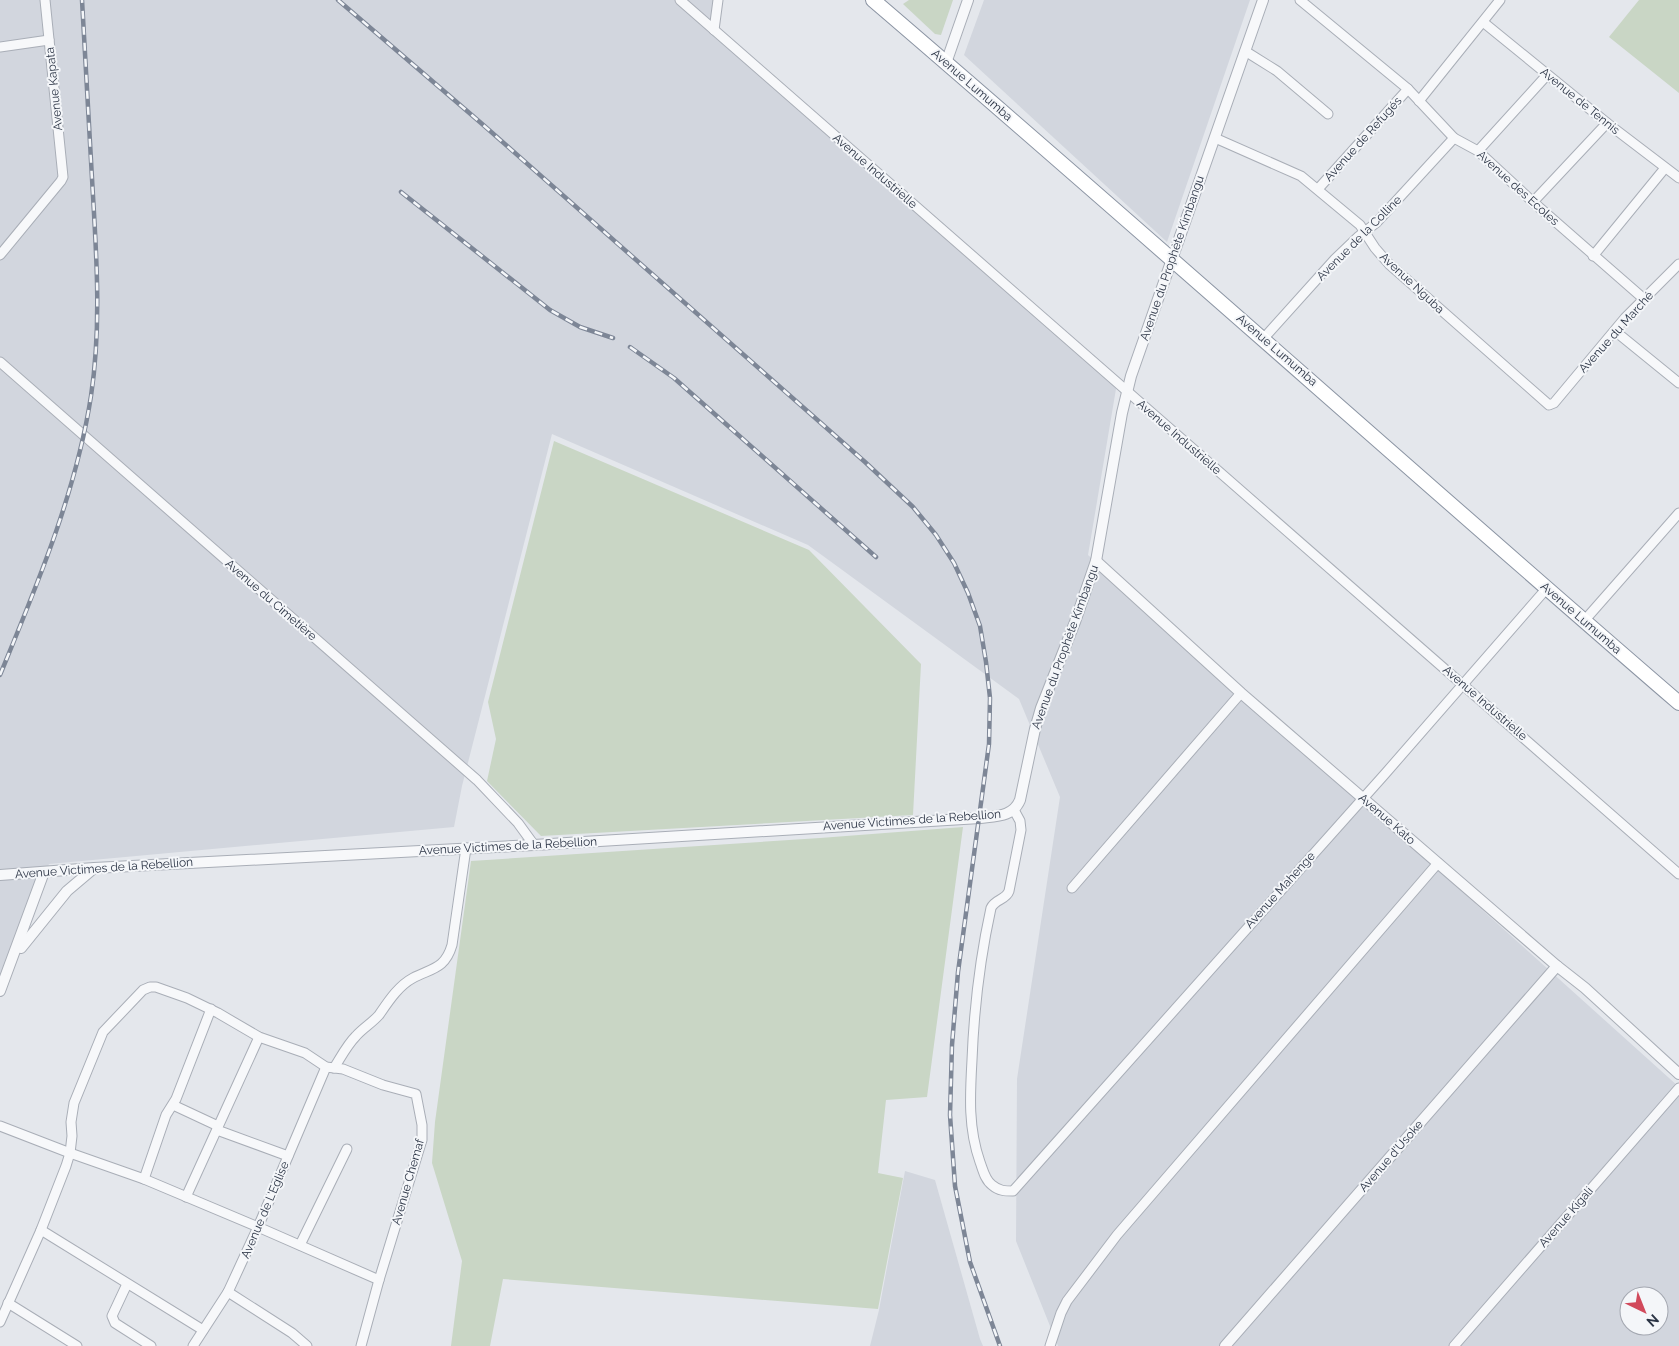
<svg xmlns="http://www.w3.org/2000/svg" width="1679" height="1346" font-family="Raleway,sans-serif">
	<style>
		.built { fill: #d2d6de; fill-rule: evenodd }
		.green { fill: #c9d6c5 }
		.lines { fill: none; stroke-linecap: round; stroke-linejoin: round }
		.minor-casing { stroke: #a9aeb7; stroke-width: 11 }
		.tertiary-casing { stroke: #a9aeb7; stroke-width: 12 }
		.trunk-casing { stroke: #8b94a3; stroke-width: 16 }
		.minor { stroke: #f7f8fa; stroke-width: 9 }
		.tertiary { stroke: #f7f8fa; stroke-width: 10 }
		.trunk { stroke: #fff; stroke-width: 14 }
		.rail-casing { stroke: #7d8696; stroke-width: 4.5 }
		.rail { stroke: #f4f6f9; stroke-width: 2.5; stroke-dasharray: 8; stroke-linecap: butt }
		.labels { text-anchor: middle; stroke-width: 4; stroke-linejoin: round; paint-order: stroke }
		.street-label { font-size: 12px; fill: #2b3445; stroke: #f4f6f9 }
	</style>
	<rect width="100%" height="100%" fill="#e4e7ec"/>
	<g class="built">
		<path d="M 0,0 L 718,0 L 715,29 L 1118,377 L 1088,555 L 1679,1087 L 1679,1346 L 1058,1346 L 1016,1241 L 1017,1079 L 1060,797 L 1019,699 L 808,545 L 552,434 L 462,786 L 454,827 L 49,864 L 0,981 ZM 1629,1296 L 1659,1296 L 1659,1326 L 1629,1326 Z"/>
		<polygon points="984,0 1250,0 1167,242 964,55"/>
		<polygon points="905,1171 935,1180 980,1339 983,1346 870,1346 879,1310"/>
	</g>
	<g class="green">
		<polygon points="909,0 953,0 941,35 935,34 903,4"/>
		<polygon points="1639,0 1679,0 1679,93 1609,37"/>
		<polygon points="554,441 809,550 921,664 913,815 541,836 487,781 496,739 488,702"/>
		<polygon points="963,827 927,1097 886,1100 878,1173 903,1178 878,1309 503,1279 490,1346 451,1346 462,1261 432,1163 435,1122 471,861 820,838"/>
	</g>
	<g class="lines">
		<defs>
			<g id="minor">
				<polyline points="680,0 1679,874"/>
				<polyline points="1300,0 1408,89 1454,138 1478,151 1533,202 1644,299"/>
				<polyline points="1483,22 1607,123 1679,178"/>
				<polyline points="714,30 718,0"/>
				<polyline points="0,47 49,40"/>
				<polyline points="1245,51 1277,71 1328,114"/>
				<polyline points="1419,101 1500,0"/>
				<polyline points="1215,138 1301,176 1360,225 1375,248 1389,264 1549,405 1554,403 1625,318 1679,264"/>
				<polyline points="1478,151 1547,75"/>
				<polyline points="1318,189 1408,89"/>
				<polyline points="1533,202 1607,123"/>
				<polyline points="0,255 61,181 63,177 45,0"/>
				<polyline points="1593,256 1665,168"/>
				<polyline points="1615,331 1679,383"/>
				<polyline points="1264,338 1335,259 1359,236 1376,223 1454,138"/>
				<polyline points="0,362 477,780 518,823 534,845"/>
				<polyline points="1584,621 1679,513"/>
				<path d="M 1014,810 L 1020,821 L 1021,830 L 1009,891 C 1006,900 995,899 991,908 C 980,958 974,1009 972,1060 C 970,1095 968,1128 980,1162 C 983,1170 985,1180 992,1185 C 999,1191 1005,1191 1013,1191 L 1384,775 L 1547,588"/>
				<polyline points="1072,888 1241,693"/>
				<path d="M 334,1068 C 341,1057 347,1045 356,1036 C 363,1028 372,1023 379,1015 C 388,1002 398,986 413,978 C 432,968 445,969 452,945 L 466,848"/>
				<polyline points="173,1105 218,1126"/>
				<polyline points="0,1126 70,1153 144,1179 258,1227 379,1280"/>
				<polyline points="217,1130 288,1156"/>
				<polyline points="144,1179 166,1115 176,1099 211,1009"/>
				<polyline points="186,1197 259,1037"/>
				<polyline points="41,1230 203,1330"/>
				<polyline points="300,1245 347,1149"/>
				<polyline points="127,1284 112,1316 115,1323 151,1346"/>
				<polyline points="228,1292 292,1333 307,1346"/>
				<polyline points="8,1303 77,1346"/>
				<polyline points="0,1322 41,1230 66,1166 70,1153 72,1136 71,1122 74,1103 103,1032 143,990 150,987 156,987 187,998 218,1013 259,1037 305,1053 326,1067 343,1069 383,1085 416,1094 422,1125 422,1140 379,1280 361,1346"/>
				<polyline points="193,1346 228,1292 258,1227 326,1067"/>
				<polyline points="1050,1346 1061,1313 1067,1301 1117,1235 1438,863"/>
				<polyline points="1454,1346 1679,1088"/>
			</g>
			<g id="tertiary">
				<polyline points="946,63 968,0"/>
				<polyline points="1096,561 1241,693 1557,966 1585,988 1679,1074"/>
				<path d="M 0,875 L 94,868 L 534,845 L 980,818 C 996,816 1013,817 1020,800 L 1035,729 L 1041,708 L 1075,622 L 1096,561 L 1122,413 L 1131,376 L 1263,0"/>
				<polyline points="21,948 67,891 93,869"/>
				<polyline points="0,991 44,872"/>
				<polyline points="1225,1346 1557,966"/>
			</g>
			<path id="trunk" d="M 873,0 C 1144,232 1409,470 1679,703"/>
		</defs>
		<use href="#minor" class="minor-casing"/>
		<use href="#tertiary" class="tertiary-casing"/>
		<use href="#trunk" class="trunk-casing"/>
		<use href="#minor" class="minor"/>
		<use href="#tertiary" class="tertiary"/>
		<use href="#trunk" class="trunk"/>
		<defs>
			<g id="rail">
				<polyline points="338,0 481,123 865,462 913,507 936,535 954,563 968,593 980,626 986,662 990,698 989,744 958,972 952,1045 950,1115 955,1186 970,1262 1000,1346"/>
				<polyline points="401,192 550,310 580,327 613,338"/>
				<polyline points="630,347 674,378 876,557"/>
				<path d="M 0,675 C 37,585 76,493 91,396 C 101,329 97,263 93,196 C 89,131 86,65 82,0"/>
			</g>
		</defs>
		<use href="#rail" class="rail-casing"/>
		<use href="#rail" class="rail"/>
	</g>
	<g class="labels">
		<g class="street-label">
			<text transform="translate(972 85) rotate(41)" y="4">Avenue Lumumba</text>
			<text transform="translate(54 89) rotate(-96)" y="4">Avenue Kapata</text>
			<text transform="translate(1580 101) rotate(39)" y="4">Avenue de Tennis</text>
			<text transform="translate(1363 139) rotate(-48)" y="4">Avenue de Refugés</text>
			<text transform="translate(875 171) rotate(41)" y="4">Avenue Industrielle</text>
			<text transform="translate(1518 188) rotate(42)" y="4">Avenue des Ecoles</text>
			<text transform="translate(1359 238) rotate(-45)" y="4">Avenue de la Colline</text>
			<text transform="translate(1172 258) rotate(-71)" y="4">Avenue du Prophète Kimbangu</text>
			<text transform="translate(1412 283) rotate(43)" y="4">Avenue Nguba</text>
			<text transform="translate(1616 332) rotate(-48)" y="4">Avenue du Marché</text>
			<text transform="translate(1277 350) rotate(41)" y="4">Avenue Lumumba</text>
			<text transform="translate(1179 437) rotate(41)" y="4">Avenue Industrielle</text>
			<text transform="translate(271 600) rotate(41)" y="4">Avenue du Cimetière</text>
			<text transform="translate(1581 618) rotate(41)" y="4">Avenue Lumumba</text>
			<text transform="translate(1065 647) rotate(-70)" y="4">Avenue du Prophète Kimbangu</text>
			<text transform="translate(1485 703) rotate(41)" y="4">Avenue Industrielle</text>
			<text transform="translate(1387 819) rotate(41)" y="4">Avenue Kato</text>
			<text transform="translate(912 820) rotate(-4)" y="4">Avenue Victimes de la Rebellion</text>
			<text transform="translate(508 846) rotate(-3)" y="4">Avenue Victimes de la Rebellion</text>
			<text transform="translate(104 868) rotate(-4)" y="4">Avenue Victimes de la Rebellion</text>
			<text transform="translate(1280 890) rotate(-48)" y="4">Avenue Mahenge</text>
			<text transform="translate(1391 1156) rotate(-49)" y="4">Avenue d'Usoke</text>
			<text transform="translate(408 1182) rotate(-74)" y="4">Avenue Chemaf</text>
			<text transform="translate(265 1210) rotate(-67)" y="4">Avenue de L'Eglise</text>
			<text transform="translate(1566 1217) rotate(-49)" y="4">Avenue Kigali</text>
		</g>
	</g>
	<g transform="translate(1644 1311) rotate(137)"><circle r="24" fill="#f4f6f9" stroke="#a4a8b1"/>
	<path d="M0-4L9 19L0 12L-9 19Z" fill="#d1495b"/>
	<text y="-8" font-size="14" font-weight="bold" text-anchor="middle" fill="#2b3445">N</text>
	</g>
</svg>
